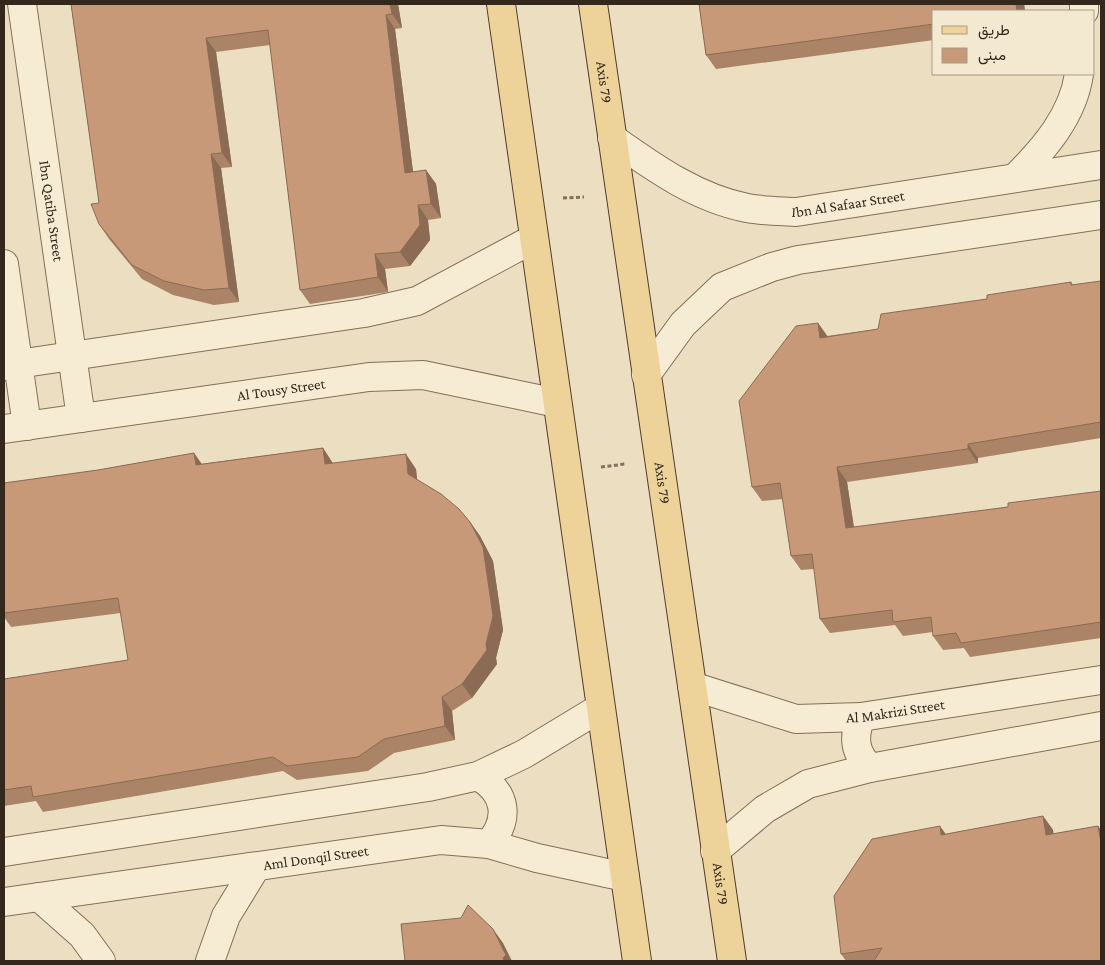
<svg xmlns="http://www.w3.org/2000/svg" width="1105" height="965" font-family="'Crimson Pro',Vazirmatn,serif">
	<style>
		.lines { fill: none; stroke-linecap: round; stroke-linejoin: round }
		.minor-casing { stroke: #836f5a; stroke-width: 30 }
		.major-casing { stroke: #513e2e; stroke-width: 30 }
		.path { stroke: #836f5a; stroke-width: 3; stroke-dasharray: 4 2.5; stroke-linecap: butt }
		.minor { stroke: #f6ecd3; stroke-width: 28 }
		.major { stroke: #edd29a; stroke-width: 28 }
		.wall { fill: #ab8467 }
		.shaded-wall { fill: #8b6b54 }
		.building { fill: #c79978; stroke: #8b6b54 }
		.labels { text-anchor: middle; stroke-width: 4.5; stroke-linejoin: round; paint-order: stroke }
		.street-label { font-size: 15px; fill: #34281d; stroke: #f3e8d0 }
	</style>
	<rect width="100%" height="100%" fill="#ebdec1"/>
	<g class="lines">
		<defs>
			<g id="minor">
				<path id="s1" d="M 22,4 L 81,418"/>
				<polyline points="1084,4 1084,11"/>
				<path id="s2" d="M 612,138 C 653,167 696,198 747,208 C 763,211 780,211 796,212 L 1101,165"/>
				<path d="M 1015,178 C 1044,149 1073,116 1079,74"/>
				<polyline points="4,264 27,426"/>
				<polyline points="4,366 364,313 417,301 533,239"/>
				<polyline points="646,375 683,324 722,287 772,267 798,260 1101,215"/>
				<path id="s3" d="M 4,429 L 369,377 L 423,375 L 557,403"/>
				<path id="s4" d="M 692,686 L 796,719 L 861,717 L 1101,680"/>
				<path d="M 861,717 C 853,737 854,752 870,768"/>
				<path d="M 478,776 C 507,793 510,819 489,844"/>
				<polyline points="715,851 765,809 808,784 870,768 1101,726"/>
				<polyline points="4,852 428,787 478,776 524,754 600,708"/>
				<polyline points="39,897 82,935 101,961"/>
				<path id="s5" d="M 4,902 L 441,840 L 489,844 L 537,858 L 625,877"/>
				<polyline points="210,961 226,916 256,867"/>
			</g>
			<g id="major">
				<polyline points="501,4 637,961"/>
				<path id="s6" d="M 593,4 L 732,961"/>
			</g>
		</defs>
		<use href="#minor" class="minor-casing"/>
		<use href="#major" class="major-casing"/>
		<g class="path">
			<polyline points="563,198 584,197"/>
			<polyline points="601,467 625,464"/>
		</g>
		<use href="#minor" class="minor"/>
		<use href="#major" class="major"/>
	</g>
	<g class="wall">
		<polygon points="71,4 398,4 402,28 395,29 413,172 426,170 436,184 441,218 428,220 430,240 410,266 385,269 388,292 310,304 300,290 270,45 216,52 232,167 221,168 239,302 214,305 173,295 142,279 109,239 99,224 99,203"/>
		<polygon points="699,4 1024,4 1025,11 934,11 934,40 716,69 706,55"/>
		<polygon points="1101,281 1101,438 978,458 978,463 847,482 854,527 1008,507 1101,491 1101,638 970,657 964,648 943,650 933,636 933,632 903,636 895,625 830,633 820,619 814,569 801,570 791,556 783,499 762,501 752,487 818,323 827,336 878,329 987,299 1071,282 1073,285"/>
		<polygon points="323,448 332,462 333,463 416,469 417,480 470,522 480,536 493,561 503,630 496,658 497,664 472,698 452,711 455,740 394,753 368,771 297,780 283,771 43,812 36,801 4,806 4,679 128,660 121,613 11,627 4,617 4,483 98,470 194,453 201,464"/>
		<polygon points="1043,816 1053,830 1053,834 1098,826 1101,830 1101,961 846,961 841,954 946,834"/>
	</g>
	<g class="shaded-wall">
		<polygon points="390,4 398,4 402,28 392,14"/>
		<polygon points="1016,4 1024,4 1025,11 1017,11"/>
		<polygon points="386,15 395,29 415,187 405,173"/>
		<polygon points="206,38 216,52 232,167 222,153"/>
		<polygon points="211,154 221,168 239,302 229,288"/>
		<polygon points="426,170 436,184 441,218 431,204"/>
		<polygon points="418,205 428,220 430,240 410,266 400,252"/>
		<polygon points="375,254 385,269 388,292 378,277"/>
		<polygon points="818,323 828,337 820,338"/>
		<polygon points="968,444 978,458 978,463 968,449"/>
		<polygon points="323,448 332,462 335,479 325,464"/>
		<polygon points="194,453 204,467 196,465"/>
		<polygon points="406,454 416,469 418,489 408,474"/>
		<polygon points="837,467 847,482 856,542 846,528"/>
		<polygon points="470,522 480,536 493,561 503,630 496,658 497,664 472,698 462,684"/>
		<polygon points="442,697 452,711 455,740 445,726"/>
		<polygon points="1043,816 1053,830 1056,849 1046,835"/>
		<polygon points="940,826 950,840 941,835"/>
		<polygon points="1098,826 1101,830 1101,843"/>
		<polygon points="493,929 503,943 512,961 504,961"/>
	</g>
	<g class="building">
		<polygon points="71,4 390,4 392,14 386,15 405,173 426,170 431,204 418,205 420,225 400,252 375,254 378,277 300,290 268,30 206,38 222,153 211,154 229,288 204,290 164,281 132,265 99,224 91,204 99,203"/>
		<polygon points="699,4 1016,4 1017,11 934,11 934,24 706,55"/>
		<polygon points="1101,281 1101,422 968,444 968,449 837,467 846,528 1008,507 1008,503 1101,491 1101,622 961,643 956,633 933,636 931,617 893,622 892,610 820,619 812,554 791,556 780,483 752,487 739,401 796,326 818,323 820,338 878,329 881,314 987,299 987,295 1071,282 1071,285"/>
		<polygon points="323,448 325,464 406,454 408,474 441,494 459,509 470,522 483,547 493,616 486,644 487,650 462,684 442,697 445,726 384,739 358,757 287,766 273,757 33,797 31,786 4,790 4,679 128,660 118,598 4,613 4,483 98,470 194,453 196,465"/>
		<polygon points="1043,816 1046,835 1098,826 1101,843 1101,961 874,961 882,948 841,954 834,896 872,839 940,826 941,835"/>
		<polygon points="468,905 493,929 506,955 503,958 504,961 405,961 401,924 461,918"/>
	</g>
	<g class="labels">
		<g class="street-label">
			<text dy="5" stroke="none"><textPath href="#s6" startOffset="79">Axis 79</textPath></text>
			<text dy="5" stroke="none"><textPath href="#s2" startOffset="255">Ibn Al Safaar Street</textPath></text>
			<text dy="5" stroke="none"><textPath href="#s1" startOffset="209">Ibn Qatiba Street</textPath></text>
			<text dy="5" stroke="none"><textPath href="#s3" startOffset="280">Al Tousy Street</textPath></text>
			<text dy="5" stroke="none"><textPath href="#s6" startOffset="484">Axis 79</textPath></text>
			<text dy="5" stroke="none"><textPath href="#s4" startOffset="209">Al Makrizi Street</textPath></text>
			<text dy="5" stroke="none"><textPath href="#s5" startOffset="315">Aml Donqil Street</textPath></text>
			<text dy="5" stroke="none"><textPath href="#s6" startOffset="889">Axis 79</textPath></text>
		</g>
	</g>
	<rect width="1105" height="965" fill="none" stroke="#34281d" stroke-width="10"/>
	<rect x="932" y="10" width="162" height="65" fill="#f3e8d0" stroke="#a79b88"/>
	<rect x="942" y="26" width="25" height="8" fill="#edd29a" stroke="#a79b88"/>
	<text x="978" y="35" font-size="15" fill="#34281d">طريق</text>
	<rect x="942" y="48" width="25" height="15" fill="#c79978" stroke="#a79b88"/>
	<text x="978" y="60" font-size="15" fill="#34281d">مبنى</text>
</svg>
